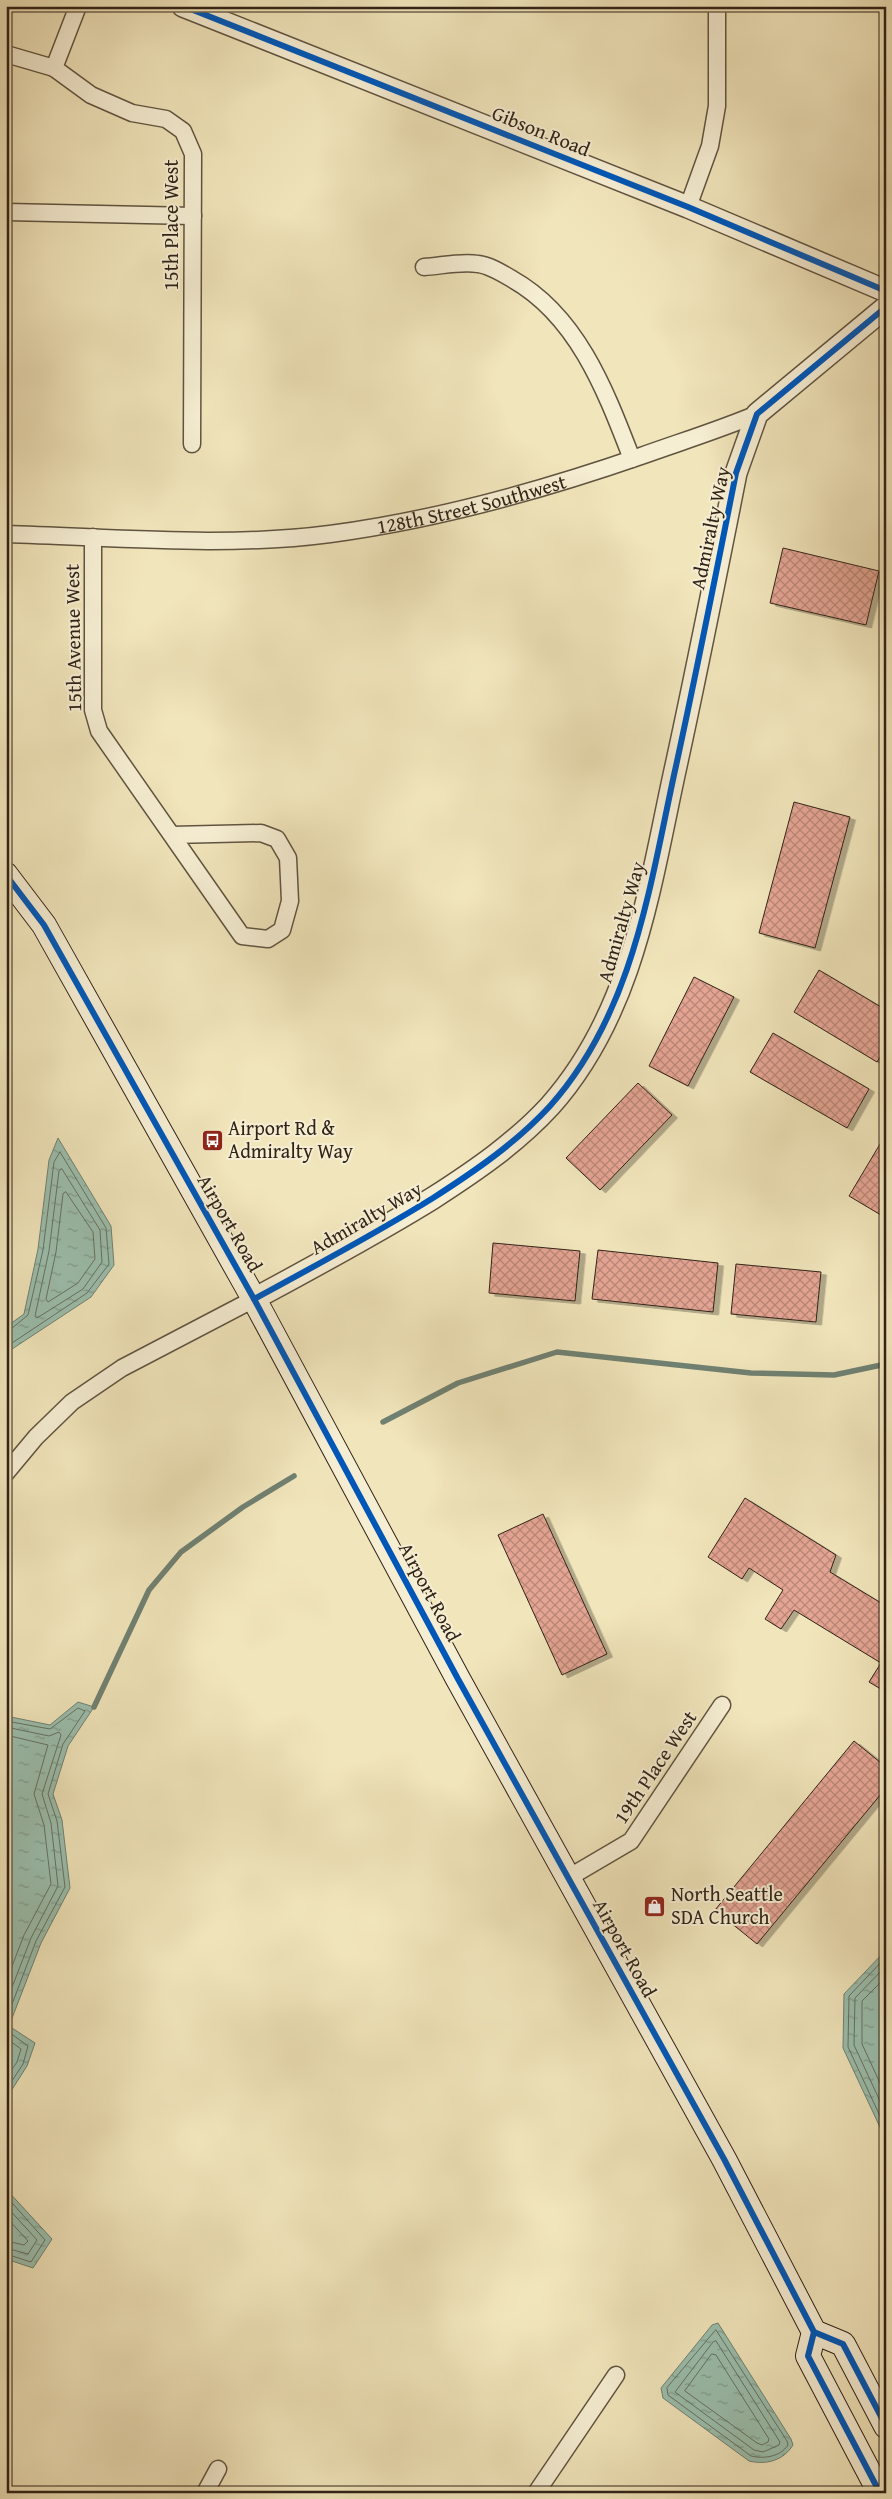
<svg xmlns="http://www.w3.org/2000/svg" width="892" height="2499" font-family="'Gentium Book Plus',serif">
	<style>
		.water { fill: url(#water-ripples); stroke: #708172 }
		.lines { fill: none; stroke-linecap: round; stroke-linejoin: round }
		.shore { stroke: #667162; stroke-width: 1 }
		.stream { stroke: #708172; stroke-width: 5.5 }
		.building { fill: url(#building-cross-hatch); stroke: #302317; filter: url(#shadow) }
		.minor-casing { stroke: #605440; stroke-width: 19 }
		.tertiary-casing { stroke: #605440; stroke-width: 24 }
		.secondary-casing { stroke: #302317; stroke-width: 26 }
		.minor { stroke: #f6eed3; stroke-width: 16 }
		.tertiary { stroke: #f6eed3; stroke-width: 21 }
		.secondary { stroke: #f6eed3; stroke-width: 24 }
		.cycleway-casing { stroke: #f6eed3; stroke-width: 9 }
		.cycleway { stroke: #0057b8; stroke-width: 6 }
		.labels { text-anchor: middle; stroke-width: 4; stroke-linejoin: round; paint-order: stroke }
		.street-label { font-size: 20px; fill: #302317; stroke: #f6eed3 }
		.poi-label { font-size: 20px; fill: #302317; stroke: #f6eed3; text-anchor: start }
	</style>
	<defs>
		<pattern id="water-ripples" width="26" height="14" patternUnits="userSpaceOnUse" patternTransform="scale(1.25)"><rect width="26" height="14" fill="#9bbfae"/><path d="M2 4q2-2 4 0t4 0M15 11q2-2 4 0t4 0" fill="none" stroke="#7f9b8d"/></pattern>
		<pattern id="building-cross-hatch" width="8" height="8" patternUnits="userSpaceOnUse" patternTransform="scale(1.25)"><rect width="8" height="8" fill="#e5a594"/><path d="M0 0l8 8M0 8l8-8" fill="none" stroke="#ba8678"/></pattern>
		<filter id="shadow"><feDropShadow dx="5.5" dy="3" stdDeviation="0" flood-color="#0004"/></filter>
	</defs>
	<rect width="100%" height="100%" fill="#f1e5bb"/>
	<filter id="stains"><feTurbulence type="fractalNoise" baseFrequency=".004" numOctaves="4"/><feColorMatrix values="0 0 0 0 .2 0 0 0 0 .09 0 0 0 0 .02 0 0 0 .5 -.17"/></filter>
	<radialGradient id="worn" r=".72"><stop offset=".6" stop-color="#630" stop-opacity="0"/><stop offset="1" stop-color="#630" stop-opacity=".3"/></radialGradient>
	<g class="water">
		<polygon points="58,1138 111,1226 114,1265 91,1297 6,1353 6,1327 24,1314 38,1249 49,1160"/>
		<polygon points="78,1702 94,1707 68,1746 53,1794 62,1820 70,1888 41,1943 9,2026 35,2043 27,2066 6,2099 6,1716 50,1725"/>
		<polygon points="886,1950 886,2140 843,2048 844,1994"/>
		<polygon points="6,2189 52,2239 33,2268 6,2259"/>
		<path d="M 718,2323 L 791,2439 L 793,2445 C 783,2461 766,2465 749,2461 L 663,2398 L 661,2388 L 712,2325 Z"/>
	</g>
	<g class="lines">
		<g class="shore">
			<polygon points="62,1169 100,1230 102,1262 83,1289 37,1318 35,1316 49,1251 59,1171"/>
			<polygon points="66,1192 93,1232 95,1259 78,1283 48,1302 46,1299 56,1252 63,1194"/>
			<polyline points="6,1330 11,1329 28,1315 43,1250 54,1162 60,1152 106,1228 109,1264 87,1293 6,1347"/>
			<polyline points="6,1721 50,1729 78,1708 85,1711 63,1744 48,1794 57,1821 65,1887 36,1941 6,2020"/>
			<polyline points="6,1727 49,1736 59,1732 61,1735 42,1794 51,1823 58,1886 31,1938 6,2003"/>
			<polyline points="6,1735 48,1745 34,1794 44,1825 51,1884 24,1935 6,1982"/>
			<polyline points="886,1957 849,1996 848,2047 886,2129"/>
			<polyline points="886,1966 855,1998 854,2045 886,2114"/>
			<polyline points="886,1977 862,2001 862,2044 886,2096"/>
			<polyline points="6,2030 28,2046 23,2064 6,2090"/>
			<polyline points="6,2038 21,2049 17,2062 6,2078"/>
			<polyline points="6,2196 45,2240 31,2262 6,2254"/>
			<polyline points="6,2206 37,2240 28,2254 6,2248"/>
			<polyline points="6,2217 28,2241 24,2245 6,2241"/>
			<path d="M 716,2330 L 787,2441 L 788,2445 C 780,2457 764,2459 751,2456 L 668,2395 L 667,2388 Z"/>
			<polygon points="716,2341 780,2442 779,2445 763,2452 754,2450 675,2392 713,2342"/>
			<polygon points="712,2354 716,2355 769,2439 768,2442 762,2445 757,2443 685,2391"/>
		</g>
		<g class="stream">
			<polyline points="383,1422 458,1383 557,1352 751,1373 834,1375 886,1364"/>
			<polyline points="94,1707 149,1590 181,1552 243,1507 294,1476"/>
		</g>
	</g>
	<g class="building">
		<polygon points="783,548 879,571 866,625 770,603"/>
		<polygon points="794,802 850,817 815,948 759,933"/>
		<polygon points="819,970 886,1010 886,1048 877,1062 794,1012"/>
		<polygon points="694,977 734,997 688,1086 649,1066"/>
		<polygon points="773,1033 869,1089 847,1128 750,1072"/>
		<polygon points="638,1083 672,1115 600,1190 566,1158"/>
		<polygon points="886,1134 886,1218 849,1196"/>
		<polygon points="493,1243 580,1251 575,1301 489,1293"/>
		<polygon points="598,1250 718,1263 713,1312 592,1299"/>
		<polygon points="736,1264 821,1272 816,1322 731,1314"/>
		<polygon points="745,1498 836,1555 830,1572 886,1606 886,1692 869,1682 881,1663 794,1610 781,1629 765,1619 783,1590 749,1568 742,1579 708,1557"/>
		<polygon points="543,1514 607,1654 562,1675 498,1535"/>
		<polygon points="854,1741 886,1767 886,1788 757,1944 715,1910"/>
	</g>
	<g class="lines">
		<defs>
			<g id="minor">
				<polyline points="78,6 54,68 91,95 132,113 166,119 183,131 193,154 192,444"/>
				<polyline points="6,54 54,68"/>
				<polyline points="688,207 710,146 717,106 717,6"/>
				<polyline points="6,212 193,216"/>
				<path d="M 424,267 C 441,266 461,261 478,264 C 489,265 502,273 512,279 C 578,316 606,392 632,459"/>
				<path id="s1" d="M 6,534 C 113,537 224,548 330,534 C 436,520 540,491 641,456 C 680,442 719,430 757,414"/>
				<polyline points="93,537 93,710 99,731 242,936 268,939 282,930 290,901 288,858 277,839 261,833 172,835"/>
				<polyline points="6,1473 36,1437 72,1402 122,1368 254,1299"/>
				<polyline points="568,1878 631,1841 722,1705"/>
				<polyline points="205,2493 218,2469"/>
				<polyline points="536,2493 616,2375"/>
			</g>
			<g id="tertiary">
				<polyline points="183,6 688,207 886,291"/>
				<path d="M 254,1299 C 315,1266 375,1234 433,1198 C 475,1171 516,1143 550,1106 C 632,1014 649,891 674,775 C 696,675 716,574 736,473 L 757,414 L 886,307"/>
			</g>
			<g id="secondary">
				<polyline points="6,875 44,925 254,1299 458,1679 724,2159 814,2332 843,2344 886,2426"/>
				<polyline points="814,2332 808,2356 880,2493"/>
			</g>
		</defs>
		<use href="#minor" class="minor-casing"/>
		<use href="#tertiary" class="tertiary-casing"/>
		<use href="#secondary" class="secondary-casing"/>
		<use href="#minor" class="minor"/>
		<use href="#tertiary" class="tertiary"/>
		<use href="#secondary" class="secondary"/>
		<defs>
			<g id="cycleway">
				<polyline points="183,6 688,207 886,291"/>
				<polyline points="6,875 44,925 254,1299 458,1679 724,2159 814,2332 843,2344 886,2426"/>
				<path d="M 254,1299 C 315,1266 375,1234 433,1198 C 475,1171 516,1143 550,1106 C 632,1014 649,891 674,775 C 696,675 716,574 736,473 L 757,414 L 886,307"/>
				<polyline points="814,2332 808,2356 880,2493"/>
			</g>
		</defs>
		<use href="#cycleway" class="cycleway-casing"/>
		<use href="#cycleway" class="cycleway"/>
	</g>
	<defs>
		<symbol id="bus-square" viewBox="-11 -11 22 22"><rect x="-9" y="-9" width="18" height="18" rx="4" fill="#8f2418" stroke="#f6eed3"/><path d="M-5-6H5V4H4V6H2V4H-2V6H-4V4H-5ZM-3.5-4V0h7V-4ZM-3.5 1.2v1.5H-2V1.2ZM2 1.2v1.5H3.5V1.2Z" fill="#fff"/></symbol>
		<symbol id="shop-square" viewBox="-11 -11 22 22"><rect x="-9" y="-9" width="18" height="18" rx="4" fill="#8f2418" stroke="#f6eed3"/><path d="M-5-2.5h2.3a2.7 3.5 0 0 1 5.4 0H5L5.5 6h-11ZM-1.5-2.5h3a1.5 2.3 0 0 0-3 0Z" fill="#fff"/></symbol>
	</defs>
	<g fill-rule="evenodd">
		<use href="#bus-square" x="200" y="1128" width="25" height="25"/>
		<use href="#shop-square" x="642" y="1894" width="25" height="25"/>
	</g>
	<g class="labels">
		<g class="street-label">
			<text transform="translate(541 131) rotate(22)" y="7">Gibson Road</text>
			<text transform="translate(171 225) rotate(-90)" y="7">15th Place West</text>
			<text dy="7" stroke="none"><textPath href="#s1" startOffset="469">128th Street Southwest</textPath></text>
			<text transform="translate(710 528) rotate(-78)" y="7">Admiralty Way</text>
			<text transform="translate(73 638) rotate(-91)" y="7">15th Avenue West</text>
			<text transform="translate(621 922) rotate(-74)" y="7">Admiralty Way</text>
			<text transform="translate(366 1218) rotate(-30)" y="7">Admiralty Way</text>
			<text transform="translate(230 1223) rotate(60)" y="7">Airport Road</text>
			<text transform="translate(430 1592) rotate(62)" y="7">Airport Road</text>
			<text transform="translate(655 1767) rotate(-56)" y="7">19th Place West</text>
			<text transform="translate(625 1948) rotate(61)" y="7">Airport Road</text>
		</g>
		<g class="poi-label">
			<text x="228" y="1135">Airport Rd &amp;<tspan x="228" dy="23">Admiralty Way</tspan></text>
			<text x="671" y="1901">North Seattle<tspan x="671" dy="23">SDA Church</tspan></text>
		</g>
	</g>
	<rect width="892" height="2499" fill="none" stroke="#f1e5bb" stroke-width="25"/>
	<rect x="8" y="8" width="877" height="2484" fill="none" stroke="#302317" stroke-width="2.5"/>
	<rect x="12" y="12" width="867" height="2474" fill="none" stroke="#302317"/>
	<rect width="100%" height="100%" filter="url(#stains)"/>
	<rect width="100%" height="100%" fill="url(#worn)"/>
</svg>
